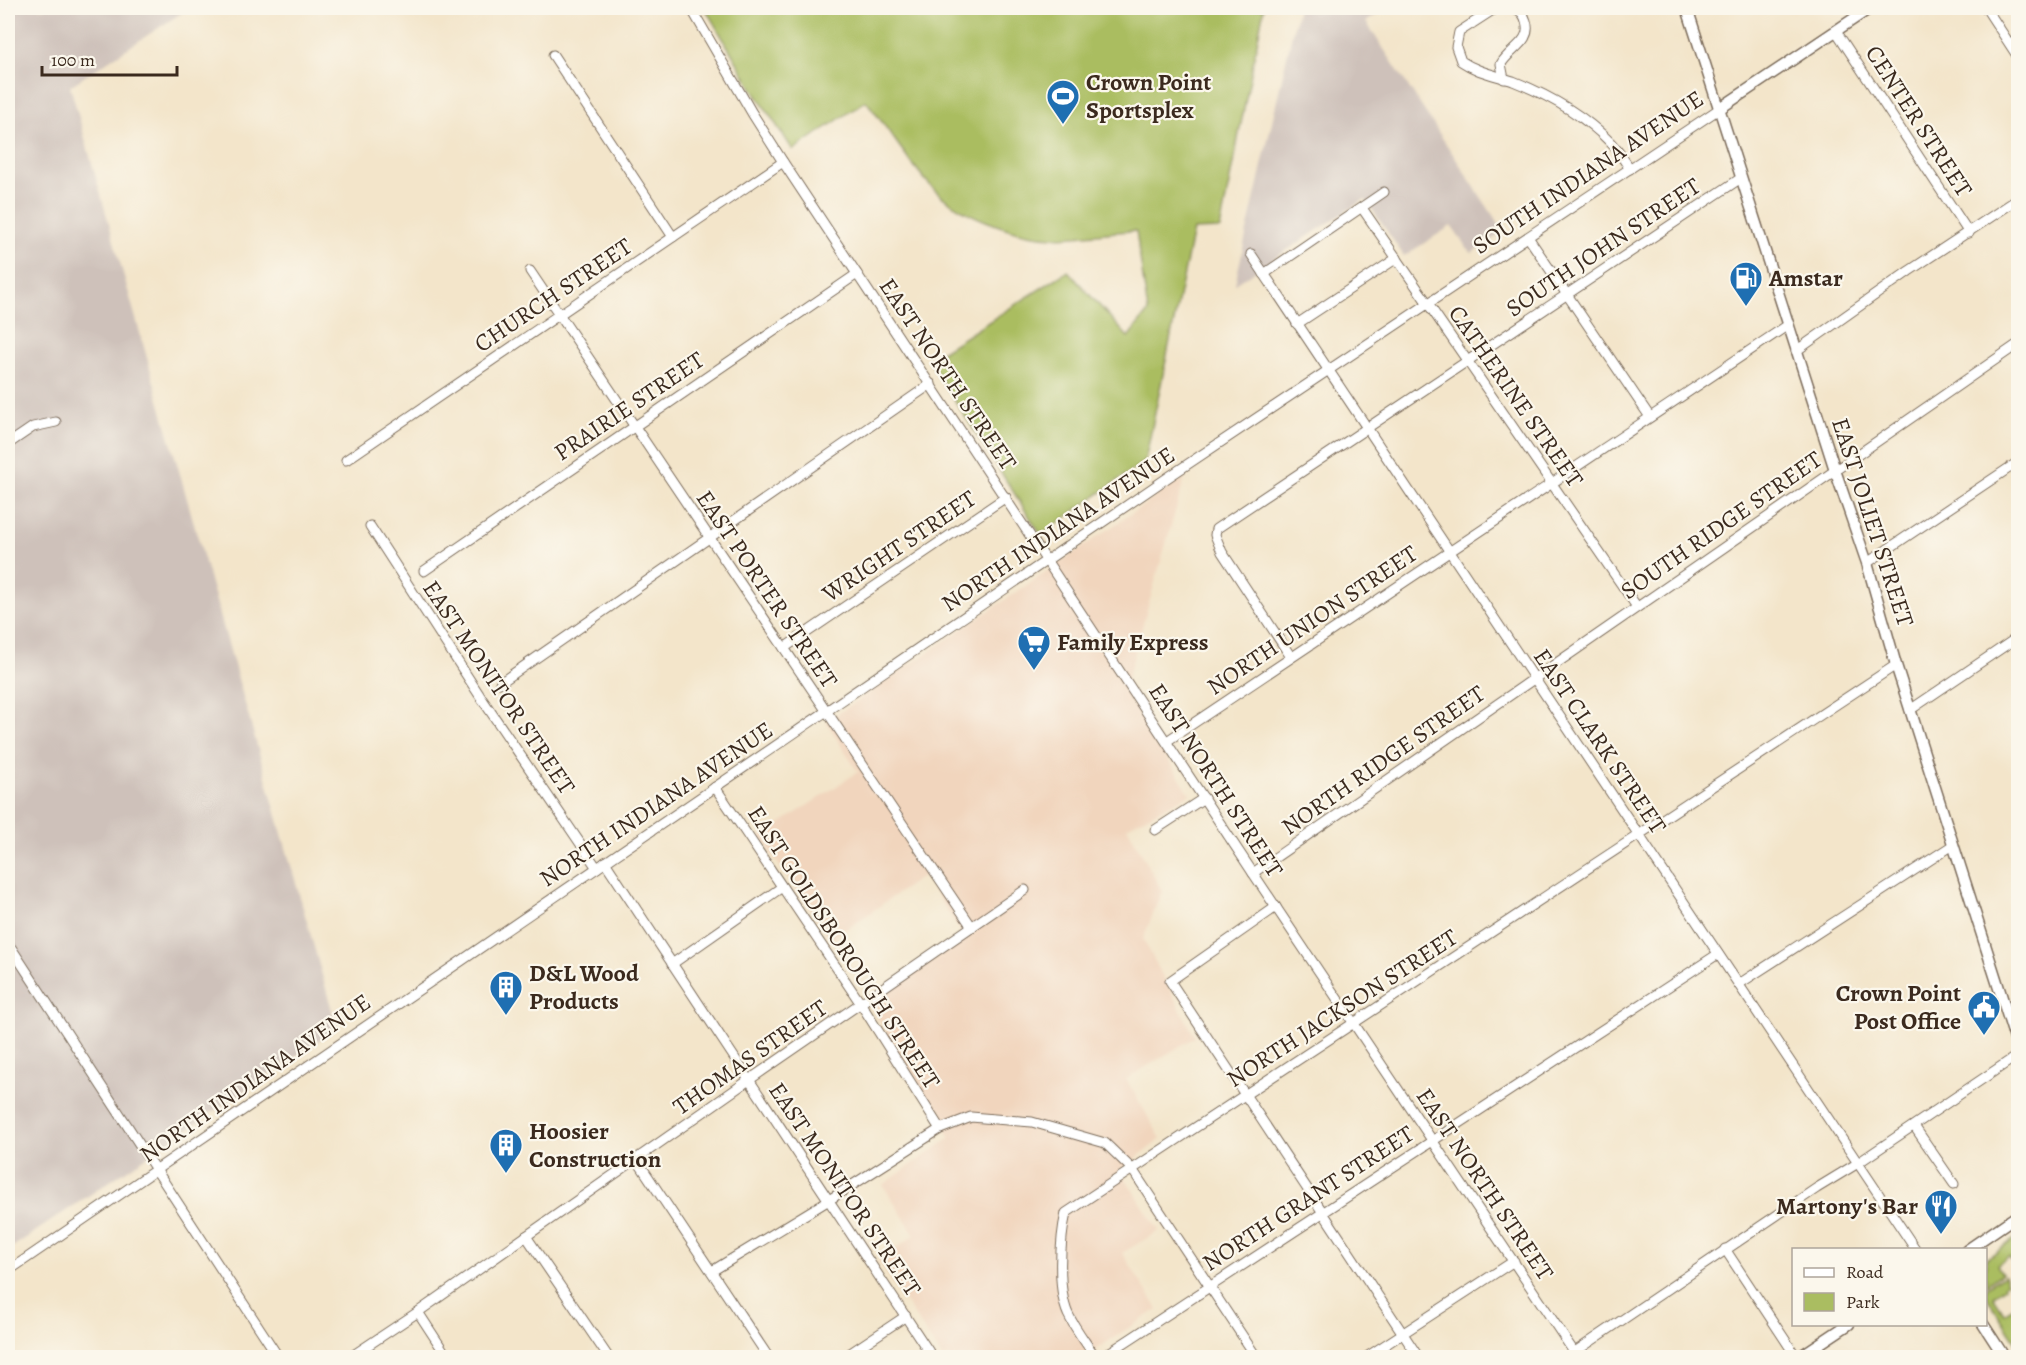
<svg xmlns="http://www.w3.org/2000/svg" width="2026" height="1365" font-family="Alegreya,serif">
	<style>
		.built { fill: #f1d5bd }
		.industrial { fill: #cec1ba }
		.green { fill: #aabd61; stroke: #727440; stroke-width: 1.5 }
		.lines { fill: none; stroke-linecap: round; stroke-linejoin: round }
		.minor-casing { stroke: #7b6b5a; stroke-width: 11 }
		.major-casing { stroke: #7b6b5a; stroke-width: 13 }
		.minor { stroke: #fff; stroke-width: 9 }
		.major { stroke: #fff; stroke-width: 10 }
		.labels { text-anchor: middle; stroke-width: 4.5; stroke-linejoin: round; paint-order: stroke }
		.poi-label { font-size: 24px; font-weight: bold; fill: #3b2a1e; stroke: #fbf7ec; text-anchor: start }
		.street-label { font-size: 24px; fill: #3b2a1e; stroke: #fbf7ec }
	</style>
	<rect width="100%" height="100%" fill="#fbf7ec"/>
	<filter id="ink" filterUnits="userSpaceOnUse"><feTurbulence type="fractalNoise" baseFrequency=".0167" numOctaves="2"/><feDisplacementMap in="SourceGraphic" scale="12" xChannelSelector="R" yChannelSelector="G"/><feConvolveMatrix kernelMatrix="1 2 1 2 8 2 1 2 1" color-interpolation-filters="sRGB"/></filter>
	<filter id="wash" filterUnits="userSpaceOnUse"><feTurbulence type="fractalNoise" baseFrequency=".008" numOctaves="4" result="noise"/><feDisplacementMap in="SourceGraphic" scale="24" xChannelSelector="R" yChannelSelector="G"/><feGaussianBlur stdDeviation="1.35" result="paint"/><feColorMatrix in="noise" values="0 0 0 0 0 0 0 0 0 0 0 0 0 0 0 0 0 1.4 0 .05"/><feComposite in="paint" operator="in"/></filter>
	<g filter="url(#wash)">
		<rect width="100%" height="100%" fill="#f3e5ca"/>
		<polygon class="built" points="1185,477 1124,690 1190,794 1127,827 1162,891 1143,939 1195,1037 1126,1079 1161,1139 1120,1170 1159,1231 1122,1253 1158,1309 1084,1357 942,1357 878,1261 915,1235 883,1185 950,1138 869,1003 965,938 924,875 831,940 760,837 858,772 826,722"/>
		<g class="industrial">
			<polygon points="8,8 189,8 70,86 337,1028 8,1250"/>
			<polygon points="1298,8 1387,8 1366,22 1504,232 1471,253 1451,226 1404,256 1365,199 1235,284"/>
		</g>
		<g class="green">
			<path d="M 705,8 L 1264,8 L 1220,229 L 1193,230 L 1145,461 L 1041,535 L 929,360 L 1068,271 L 1128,337 L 1148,312 L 1136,231 C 1109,231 1082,237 1054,237 C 1016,236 955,214 930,185 C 906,159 888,128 866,101 L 793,150 L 755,93 Z"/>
			<polygon points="2018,1237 2018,1270 2009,1257 1997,1265 2002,1273 1986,1285 1986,1259"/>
			<polygon points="2004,1275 2007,1283 2004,1285 2005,1287 1993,1296 2004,1313 2017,1305 2018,1307 2018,1345 1986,1296 1986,1288"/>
		</g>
	</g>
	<g filter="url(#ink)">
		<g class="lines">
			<defs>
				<g id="minor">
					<polyline points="691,8 752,113 783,162 1253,873 1578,1358"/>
					<path d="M 1496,8 L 1459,32 L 1456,47 L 1461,61 C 1477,72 1495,75 1513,81 C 1548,95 1585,116 1611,143 C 1618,150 1624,160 1630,169"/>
					<polyline points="1986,8 2018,57"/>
					<polyline points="1836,31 1969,233"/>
					<polyline points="553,55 673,237"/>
					<path d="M 1504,79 L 1501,64 C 1509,49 1533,42 1526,21 C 1524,14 1521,11 1514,8"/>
					<polyline points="1362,208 1637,607"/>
					<polyline points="1528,237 1650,417"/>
					<polyline points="1251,254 1916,1250"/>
					<polyline points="530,271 972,927"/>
					<polyline points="1264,274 1384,192"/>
					<polyline points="1297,324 1397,258"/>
					<polyline points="1796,351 1909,271 2018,199"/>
					<polyline points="8,444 33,427 56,422"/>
					<polyline points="346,460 783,162"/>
					<polyline points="370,526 480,696 597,868"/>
					<polyline points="1867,563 2018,462"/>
					<polyline points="424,571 857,274"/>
					<polyline points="784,648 1006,497"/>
					<polyline points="1291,657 1222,552 1215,535 1216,529 1741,178"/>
					<polyline points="500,683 931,384"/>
					<polyline points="1910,710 2018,637"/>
					<polyline points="1167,741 1788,325"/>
					<polyline points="715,787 861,1004 940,1129"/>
					<polyline points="1155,830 1204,798"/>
					<polyline points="605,862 933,1358"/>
					<polyline points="1253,873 2018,344"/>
					<polyline points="1276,907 1170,981 1419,1358"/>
					<polyline points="8,943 279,1358"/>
					<polyline points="672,964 782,887"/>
					<polyline points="1739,984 1953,845"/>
					<polyline points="1914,1126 1954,1184"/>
					<polyline points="637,1160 769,1358"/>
					<polyline points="526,1236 609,1358"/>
					<polyline points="1725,1249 1797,1358"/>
					<polyline points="8,1271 1170,476 1719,109"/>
					<polyline points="712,1271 829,1200 940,1129 971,1117 1032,1122 1105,1143 1132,1169 1257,1358"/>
					<polyline points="418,1312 448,1358"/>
					<polyline points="349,1358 418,1312 749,1080 1025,890"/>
					<polyline points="843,1358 906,1316"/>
					<path d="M 1096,1358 C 1087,1344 1075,1329 1068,1314 C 1057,1289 1060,1239 1066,1213 L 1896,665"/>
					<polyline points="1101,1358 1718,954"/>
					<polyline points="1365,1358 1514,1261"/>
					<polyline points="1566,1358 1817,1188 1858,1163 2018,1055"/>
				</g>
				<g id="major">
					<polyline points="1687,8 1835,470 1867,563 1896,665 2018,1048"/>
					<polyline points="1719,109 1870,8"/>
					<polyline points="1967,1250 2018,1215"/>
					<polyline points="1983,1324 2005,1358"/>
					<polyline points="1798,1358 1849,1324"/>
				</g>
			</defs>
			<use href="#minor" class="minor-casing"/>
			<use href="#major" class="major-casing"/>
			<use href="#minor" class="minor"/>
			<use href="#major" class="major"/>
		</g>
	</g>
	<defs>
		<symbol id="stadium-pin" viewBox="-11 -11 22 30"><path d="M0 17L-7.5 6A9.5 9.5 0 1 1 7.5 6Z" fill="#1f6fb2" stroke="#fbf7ec"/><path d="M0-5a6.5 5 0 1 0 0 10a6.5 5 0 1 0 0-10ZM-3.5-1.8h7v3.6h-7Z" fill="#fff"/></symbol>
		<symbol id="fuel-pin" viewBox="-11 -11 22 30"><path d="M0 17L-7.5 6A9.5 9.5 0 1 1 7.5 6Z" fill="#1f6fb2" stroke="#fbf7ec"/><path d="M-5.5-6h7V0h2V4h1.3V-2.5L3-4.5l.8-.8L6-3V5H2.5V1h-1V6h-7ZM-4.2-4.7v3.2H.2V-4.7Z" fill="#fff"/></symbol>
		<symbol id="supermarket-pin" viewBox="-11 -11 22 30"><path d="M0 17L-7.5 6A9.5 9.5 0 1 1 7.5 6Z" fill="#1f6fb2" stroke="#fbf7ec"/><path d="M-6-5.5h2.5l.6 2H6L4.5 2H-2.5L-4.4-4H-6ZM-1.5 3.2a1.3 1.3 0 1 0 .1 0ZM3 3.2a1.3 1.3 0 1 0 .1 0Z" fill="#fff"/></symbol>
		<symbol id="building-pin" viewBox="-11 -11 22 30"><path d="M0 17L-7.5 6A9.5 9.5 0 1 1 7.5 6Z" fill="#1f6fb2" stroke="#fbf7ec"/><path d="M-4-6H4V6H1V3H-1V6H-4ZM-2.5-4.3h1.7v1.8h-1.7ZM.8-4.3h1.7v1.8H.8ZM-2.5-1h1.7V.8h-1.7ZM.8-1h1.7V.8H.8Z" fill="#fff"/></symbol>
		<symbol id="civic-pin" viewBox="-11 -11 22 30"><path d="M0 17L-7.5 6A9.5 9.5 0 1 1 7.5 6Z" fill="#1f6fb2" stroke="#fbf7ec"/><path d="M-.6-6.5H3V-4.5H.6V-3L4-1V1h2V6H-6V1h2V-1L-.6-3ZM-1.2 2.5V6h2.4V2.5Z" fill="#fff"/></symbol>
		<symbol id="restaurant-pin" viewBox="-11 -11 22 30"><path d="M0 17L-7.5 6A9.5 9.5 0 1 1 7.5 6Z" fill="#1f6fb2" stroke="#fbf7ec"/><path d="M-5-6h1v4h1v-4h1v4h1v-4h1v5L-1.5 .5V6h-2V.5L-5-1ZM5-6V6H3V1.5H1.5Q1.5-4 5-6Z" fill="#fff"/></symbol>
	</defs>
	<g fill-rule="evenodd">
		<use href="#stadium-pin" x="1044" y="77" width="38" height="52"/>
		<use href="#fuel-pin" x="1727" y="259" width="38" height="52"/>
		<use href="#supermarket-pin" x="1015" y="623" width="38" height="52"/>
		<use href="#building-pin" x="487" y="968" width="38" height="52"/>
		<use href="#civic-pin" x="1965" y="988" width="38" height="52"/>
		<use href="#building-pin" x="487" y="1126" width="38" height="52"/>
		<use href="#restaurant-pin" x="1922" y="1187" width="38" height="52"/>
	</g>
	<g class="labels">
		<g class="poi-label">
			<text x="1086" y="90">Crown Point<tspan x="1086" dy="28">Sportsplex</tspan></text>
			<text x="1769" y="286">Amstar</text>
			<text x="1057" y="650">Family Express</text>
			<text x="529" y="981">D&amp;L Wood<tspan x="529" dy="28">Products</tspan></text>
			<text x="1961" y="1001" text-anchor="end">Crown Point<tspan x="1961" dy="28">Post Office</tspan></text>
			<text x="529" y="1139">Hoosier<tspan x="529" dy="28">Construction</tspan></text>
			<text x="1918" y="1214" text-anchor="end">Martony's Bar</text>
		</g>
		<g class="street-label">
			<text transform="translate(1919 121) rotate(57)" y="8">CENTER STREET</text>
			<text transform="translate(1588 172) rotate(-34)" y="8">SOUTH INDIANA AVENUE</text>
			<text transform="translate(1603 247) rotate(-34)" y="8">SOUTH JOHN STREET</text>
			<text transform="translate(553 295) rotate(-34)" y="8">CHURCH STREET</text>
			<text transform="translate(948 374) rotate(56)" y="8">EAST NORTH STREET</text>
			<text transform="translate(1516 396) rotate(55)" y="8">CATHERINE STREET</text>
			<text transform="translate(629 406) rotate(-34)" y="8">PRAIRIE STREET</text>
			<text transform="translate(1873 522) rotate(72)" y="8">EAST JOLIET STREET</text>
			<text transform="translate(1721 525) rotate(-35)" y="8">SOUTH RIDGE STREET</text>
			<text transform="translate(1058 529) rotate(-34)" y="8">NORTH INDIANA AVENUE</text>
			<text transform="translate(899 546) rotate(-34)" y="8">WRIGHT STREET</text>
			<text transform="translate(767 589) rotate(56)" y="8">EAST PORTER STREET</text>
			<text transform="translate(1312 620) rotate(-34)" y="8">NORTH UNION STREET</text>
			<text transform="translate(499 687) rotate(56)" y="8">EAST MONITOR STREET</text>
			<text transform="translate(1600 741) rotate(56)" y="8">EAST CLARK STREET</text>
			<text transform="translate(1383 760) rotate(-35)" y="8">NORTH RIDGE STREET</text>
			<text transform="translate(1216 780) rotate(57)" y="8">EAST NORTH STREET</text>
			<text transform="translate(656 804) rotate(-34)" y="8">NORTH INDIANA AVENUE</text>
			<text transform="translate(844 947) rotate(57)" y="8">EAST GOLDSBOROUGH STREET</text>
			<text transform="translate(1342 1008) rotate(-33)" y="8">NORTH JACKSON STREET</text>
			<text transform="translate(750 1057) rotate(-35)" y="8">THOMAS STREET</text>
			<text transform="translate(255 1078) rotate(-35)" y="8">NORTH INDIANA AVENUE</text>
			<text transform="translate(1485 1184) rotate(56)" y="8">EAST NORTH STREET</text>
			<text transform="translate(845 1189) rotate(56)" y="8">EAST MONITOR STREET</text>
			<text transform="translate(1308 1198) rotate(-33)" y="8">NORTH GRANT STREET</text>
		</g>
	</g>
	<rect width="2026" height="1365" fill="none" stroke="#fbf7ec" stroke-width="30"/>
	<rect x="1792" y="1248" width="195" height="78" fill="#fbf7ec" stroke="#aea59a" stroke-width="1.5"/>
	<rect x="1804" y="1268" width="30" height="9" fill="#ffffff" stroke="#aea59a" stroke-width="1.5"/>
	<text x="1846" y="1278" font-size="18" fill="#3b2a1e">Road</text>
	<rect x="1804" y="1293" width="30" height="18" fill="#aabd61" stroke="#aea59a" stroke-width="1.5"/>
	<text x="1846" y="1308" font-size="18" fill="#3b2a1e">Park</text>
	<path d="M42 66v9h135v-9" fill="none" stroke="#3b2a1e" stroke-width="3"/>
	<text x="51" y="66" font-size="18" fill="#3b2a1e" stroke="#fbf7ec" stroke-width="4.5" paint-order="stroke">100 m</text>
</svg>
